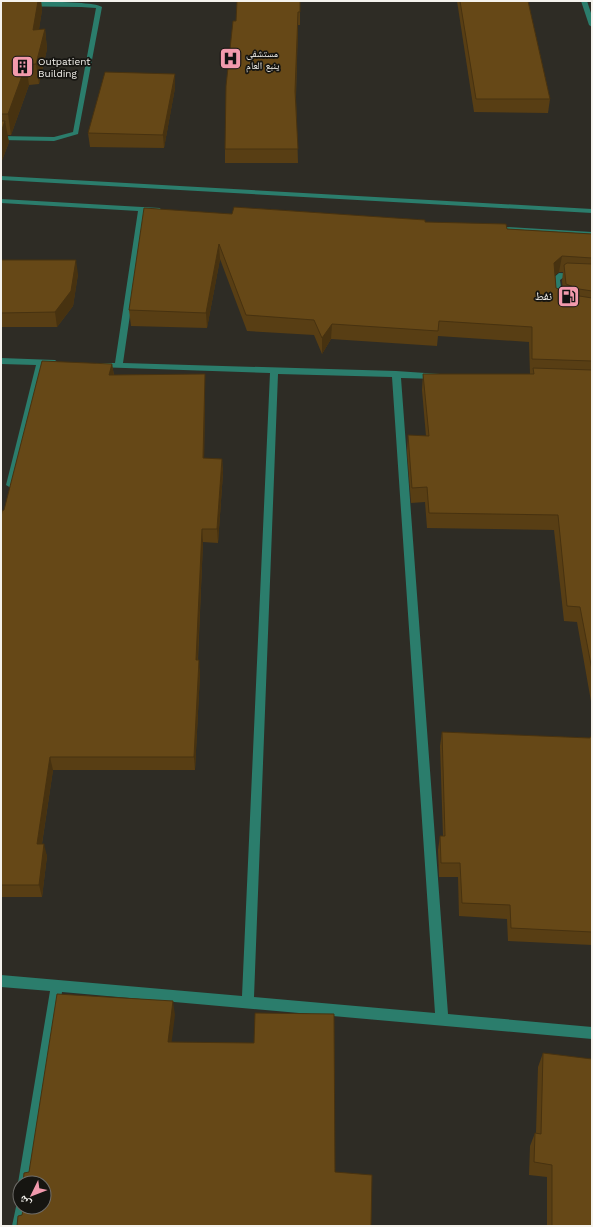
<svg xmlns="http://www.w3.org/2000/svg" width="593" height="1227" font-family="'Work Sans','Noto Naskh Arabic',sans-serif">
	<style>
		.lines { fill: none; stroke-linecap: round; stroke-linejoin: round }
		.service { fill: #2b7d6c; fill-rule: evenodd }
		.minor { fill: #2b7d6c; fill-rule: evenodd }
		.wall { fill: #583e14; fill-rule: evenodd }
		.shaded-wall { fill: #473210 }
		.building { fill: #664817; stroke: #473210 }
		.labels { text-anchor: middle; stroke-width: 3.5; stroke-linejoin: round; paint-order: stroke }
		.far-poi-label { font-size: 10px; fill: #f4f2ed; stroke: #161511; text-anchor: start }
		.poi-label { font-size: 12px; fill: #f4f2ed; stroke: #161511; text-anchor: end }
	</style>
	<rect width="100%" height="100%" fill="#2e2c25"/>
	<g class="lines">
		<g class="service">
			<path d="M 1,2 C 18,2 92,0 102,7 L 78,134 L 54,141 L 1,140 L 1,136 L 54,137 L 73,132 L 96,8 L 81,7 L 1,6 Z"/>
			<polygon points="559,273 592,274 592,278 564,277 560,280 563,302 559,304 555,302 552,279"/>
		</g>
		<g class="minor">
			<polygon points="581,1 587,1 592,16 592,27 589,25"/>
			<polygon points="1,176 592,209 592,213 1,180"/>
			<path d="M 1,199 L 160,208 L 161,210 L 157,212 L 145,212 L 123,363 L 396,371 L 440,374 L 441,376 L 437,379 L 401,378 L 448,1014 L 592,1027 L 592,1039 L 62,992 L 32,1183 L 20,1183 L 20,1187 L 18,1183 L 50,991 L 1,987 L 1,975 L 242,996 L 270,373 L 96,367 L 95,365 L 96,363 L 115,363 L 138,211 L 1,203 ZM 278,374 L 392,377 L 435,1013 L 254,997 Z"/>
			<polygon points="491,226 592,232 592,236 494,230 490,228"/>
			<polygon points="1,358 55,360 59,363 55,366 45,365 16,485 11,488 6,485 36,365 1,364"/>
			<polygon points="20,1201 20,1207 29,1207 26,1226 12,1226 17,1202"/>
		</g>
	</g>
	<g class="wall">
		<polygon points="1,1 41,1 42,10 39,29 45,29 47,49 39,84 29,85 11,135 7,135 9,142 1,163"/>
		<polygon points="300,1 300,25 298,25 296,97 298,163 225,163 225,149 236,21"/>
		<polygon points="457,1 528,1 550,99 548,113 474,112"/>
		<polygon points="175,74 175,88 164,148 90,147 88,133"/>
		<path d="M 232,214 L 425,222 L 507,229 L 592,234 L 592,707 L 577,622 L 564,621 L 554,530 L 427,528 L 425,502 L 411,503 L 407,451 L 408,435 L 426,436 L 422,390 L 423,374 L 530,374 L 529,342 L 438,336 L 437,346 L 331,339 L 322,354 L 314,335 L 247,331 L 220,259 L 207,328 L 131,326 L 129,310 ZM 559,272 L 563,272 L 562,281 L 563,291 L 556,288 L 555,275 Z"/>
		<polygon points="1,260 78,274 73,306 57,327 1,327"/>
		<polygon points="112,364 114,375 205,374 205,387 204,458 222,459 223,473 218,543 203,542 198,660 200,674 195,770 53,770 42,844 47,856 42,897 1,897 1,518 4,510"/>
		<polygon points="442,732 590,738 590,737 592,737 592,945 508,941 507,919 459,916 458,877 439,877 438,850 440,836 443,836 440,746"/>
		<polygon points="543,1053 592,1226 547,1226 547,1177 529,1175 530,1146 535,1133 536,1133 538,1067"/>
	</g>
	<g class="shaded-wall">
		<polygon points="38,1 41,1 42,10 36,49 33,30"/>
		<polygon points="298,12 298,25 295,105 295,91"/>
		<polygon points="45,29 47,49 39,84 36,64"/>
		<polygon points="26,65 29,85 11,135 8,114"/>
		<polygon points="175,74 175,88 164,148 163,135"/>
		<polygon points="5,121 9,142 1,163 1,132"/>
		<polygon points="219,244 220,259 207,328 206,313"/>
		<polygon points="562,256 559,272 551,278 554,263"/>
		<polygon points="76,260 78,274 73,306 57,327 55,312"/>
		<polygon points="332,324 331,339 322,354 322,338"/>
		<polygon points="112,364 114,377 109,375"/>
		<polygon points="205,374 205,387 204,472 203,458"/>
		<polygon points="222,459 223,473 218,543 217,529"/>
		<polygon points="202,529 203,542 197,674 196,660"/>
		<polygon points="199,660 200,674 195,770 194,757"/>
		<polygon points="50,757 53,770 40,856 37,844"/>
		<polygon points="44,844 47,856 42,897 39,885"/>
		<polygon points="173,1001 175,1015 170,1055 168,1042"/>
	</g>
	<g class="building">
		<polygon points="1,1 38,1 33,30 45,29 36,64 26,65 8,114 1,114"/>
		<polygon points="237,1 300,1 300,12 298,12 295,91 298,149 225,149 226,86 233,21 236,21"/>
		<polygon points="460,1 528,1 550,99 476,99"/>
		<polygon points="105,72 175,74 163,135 88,133"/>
		<polygon points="1,121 5,121 1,132"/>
		<polygon points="234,207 425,220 425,222 506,224 507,229 592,234 592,258 562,256 554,263 556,288 573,295 592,298 592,361 532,359 532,327 439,321 438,331 332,324 322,338 314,320 246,315 219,244 206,313 129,310 144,208 232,214"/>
		<polygon points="1,260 76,260 71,291 55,312 1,313"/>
		<polygon points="567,263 592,264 592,291 579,289 566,284 564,265"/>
		<polygon points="42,361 112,364 109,375 205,374 203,458 222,459 217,529 202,529 196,660 199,660 194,757 50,757 37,844 44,844 39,885 1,885 1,518 2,511 4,510"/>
		<polygon points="533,368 592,370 592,670 580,607 567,606 558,515 429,513 427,487 412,488 408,435 429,436 423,374 534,374"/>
		<polygon points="442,732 590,738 590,737 592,737 592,932 511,928 510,905 462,903 460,863 441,863 440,836 445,836"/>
		<polygon points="57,994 173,1001 168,1042 254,1043 255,1013 334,1014 335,1172 372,1175 371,1226 17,1226 18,1216 22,1215 24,1207 44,1207 44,1183 23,1183 24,1173 29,1172"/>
		<polygon points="543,1053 592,1059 592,1226 552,1226 552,1165 534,1162 535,1133 541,1134"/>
	</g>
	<defs>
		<symbol id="hospital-square" viewBox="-11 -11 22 22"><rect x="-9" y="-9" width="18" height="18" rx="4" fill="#f29aad" stroke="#161511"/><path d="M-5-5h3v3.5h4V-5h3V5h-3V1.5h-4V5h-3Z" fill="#111"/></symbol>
		<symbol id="building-square" viewBox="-11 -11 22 22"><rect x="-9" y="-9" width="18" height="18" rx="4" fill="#f29aad" stroke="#161511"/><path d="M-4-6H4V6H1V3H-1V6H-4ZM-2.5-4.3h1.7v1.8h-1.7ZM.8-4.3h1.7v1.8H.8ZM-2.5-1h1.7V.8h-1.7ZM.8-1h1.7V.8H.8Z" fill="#111"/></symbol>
		<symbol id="fuel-square" viewBox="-11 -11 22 22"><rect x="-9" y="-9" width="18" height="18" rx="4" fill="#f29aad" stroke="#161511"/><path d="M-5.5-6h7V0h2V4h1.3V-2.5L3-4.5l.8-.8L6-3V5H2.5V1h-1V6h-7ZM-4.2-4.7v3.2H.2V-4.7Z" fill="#111"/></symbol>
	</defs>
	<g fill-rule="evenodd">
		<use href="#hospital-square" x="218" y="46" width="25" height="25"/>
		<use href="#building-square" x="10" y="54" width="25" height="25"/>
		<use href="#fuel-square" x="556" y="284" width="25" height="25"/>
	</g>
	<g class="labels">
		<g class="far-poi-label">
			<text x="246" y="57">مستشفى<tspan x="246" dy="12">ينبع العام</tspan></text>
			<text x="38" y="65">Outpatient<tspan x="38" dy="12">Building</tspan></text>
		</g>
		<g class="poi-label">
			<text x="552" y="300">نفط</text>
		</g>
	</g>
	<rect width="593" height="1227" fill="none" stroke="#f4f2ed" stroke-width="4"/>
	<g transform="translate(32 1195) rotate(227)"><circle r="19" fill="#161511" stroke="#6f6d69"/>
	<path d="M0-3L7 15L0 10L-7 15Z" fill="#f29aad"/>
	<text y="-6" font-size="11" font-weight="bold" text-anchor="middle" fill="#f4f2ed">ش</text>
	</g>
</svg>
